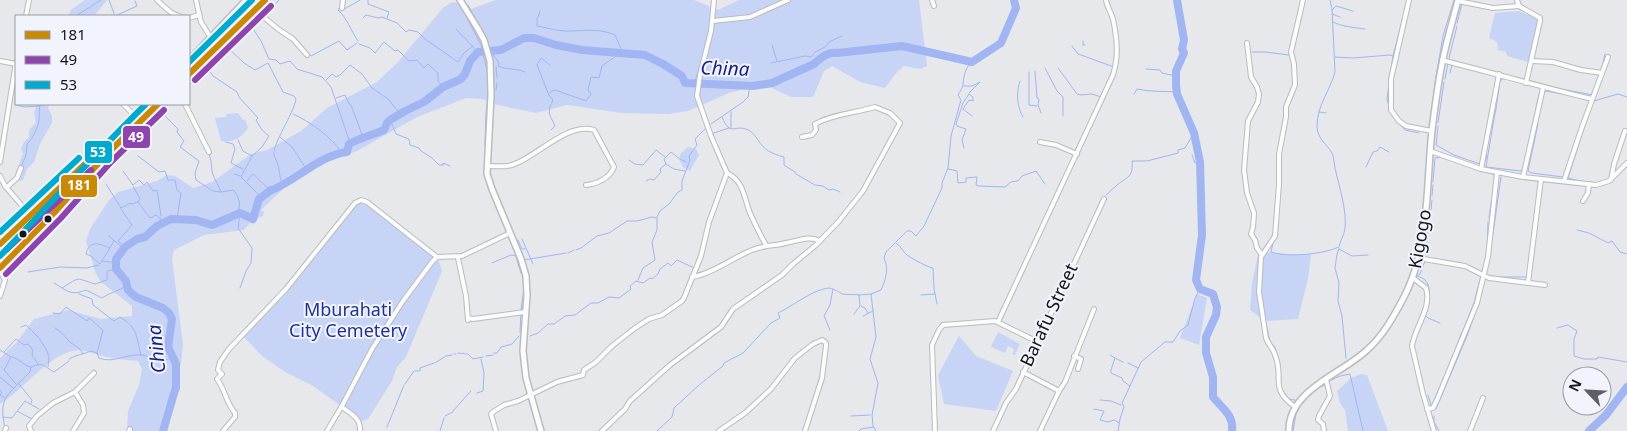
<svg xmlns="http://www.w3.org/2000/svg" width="1627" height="431" font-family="'Noto Sans',sans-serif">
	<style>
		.green { fill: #c8d4f6 }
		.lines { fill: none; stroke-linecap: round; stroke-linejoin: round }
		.stream { stroke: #a1b5f2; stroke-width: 1 }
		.river { stroke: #a1b5f2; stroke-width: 8 }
		.street-casing { stroke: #b9bbbe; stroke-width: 6 }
		.secondary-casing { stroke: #b9bbbe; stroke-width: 8 }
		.highway-casing { stroke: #b9bbbe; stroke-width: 9 }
		.street { stroke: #fbfcfc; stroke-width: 4 }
		.secondary { stroke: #fbfcfc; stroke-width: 5 }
		.highway { stroke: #fbfcfc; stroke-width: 6 }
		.bus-1-casing { stroke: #f1f4fc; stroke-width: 10 }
		.bus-2-casing { stroke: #f1f4fc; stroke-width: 10 }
		.bus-3-casing { stroke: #f1f4fc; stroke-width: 10 }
		.bus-1 { stroke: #ca8905; stroke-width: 6 }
		.bus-2 { stroke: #8e44ad; stroke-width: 6 }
		.bus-3 { stroke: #00a9ce; stroke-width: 6 }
		.bus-dot { fill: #141517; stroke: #f1f4fc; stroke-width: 2 }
		.labels { text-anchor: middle; stroke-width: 4; stroke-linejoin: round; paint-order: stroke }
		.street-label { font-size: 18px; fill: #141517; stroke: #f1f4fc }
		.park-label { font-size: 18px; fill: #223293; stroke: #f1f4fc }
		.water-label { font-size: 19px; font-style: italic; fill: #182283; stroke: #f1f4fc }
		.line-badge { stroke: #f1f4fc; stroke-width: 2 }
		.badge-label { font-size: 14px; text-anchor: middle; font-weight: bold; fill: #fff }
	</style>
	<rect width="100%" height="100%" fill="#e6e8ec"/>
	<g class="green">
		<polygon points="85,0 107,0 94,16 68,16 71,10"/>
		<path d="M 496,0 L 694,0 L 718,10 L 739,0 L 919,0 L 927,66 L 920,69 L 904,66 L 897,72 L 885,88 L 860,82 L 832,66 L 824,71 L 813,97 L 791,97 L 763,84 L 729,93 L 688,111 L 669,114 L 622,113 L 567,105 L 536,113 L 493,104 L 483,99 L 466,98 L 417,117 L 357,151 L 301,172 L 261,210 L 264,212 L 263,216 L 260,217 L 252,224 L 250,223 L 244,230 L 204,235 L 174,250 L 172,259 L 183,344 L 181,363 L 165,426 L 166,431 L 127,431 L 128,411 L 139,385 L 142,369 L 138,361 C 126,360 114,359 103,356 C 93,354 83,348 72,351 C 47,357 23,390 0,404 L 0,358 L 16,343 L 34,319 L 68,310 L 101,319 L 132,316 L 132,306 L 101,282 L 96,274 L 86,241 L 90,229 L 109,200 L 118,192 L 157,181 L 167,175 L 175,176 L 193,188 L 212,182 L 251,154 L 267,150 L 301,131 L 327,108 L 377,82 L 398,62 L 443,8 L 452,2 L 461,4 L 468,10 Z"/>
		<polygon points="1519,11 1535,18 1539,22 1528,62 1507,56 1506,52 1498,50 1497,42 1489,38 1495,13"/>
		<polygon points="37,104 50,104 48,108 52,116 52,123 40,144 34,162 27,169 23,180 19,181 14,177 23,154 21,149 24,142 29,137 29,130 36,123 34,113"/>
		<path d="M 238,113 L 243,120 L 245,119 L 248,128 C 242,137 233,143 221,141 L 215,118 L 226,117 L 227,114 Z"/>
		<polygon points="688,147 696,149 699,155 690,171 683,167 679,159 681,153"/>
		<path d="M 363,201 L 398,227 L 416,244 L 437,255 L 442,271 L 406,357 L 397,367 L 392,381 L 368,419 L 362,421 L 313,386 L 285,372 L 262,356 L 242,335 C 281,292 322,251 354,203 Z"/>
		<polygon points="1265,252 1291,255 1311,254 1308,279 1298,319 1265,321 1250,310 1252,283 1258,255"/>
		<polygon points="1197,294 1207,298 1199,345 1180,338"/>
		<polygon points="998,332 1020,344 1015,355 1012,354 1014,349 1008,346 1005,353 991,347"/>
		<polygon points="959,336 976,356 1013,371 996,411 944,404 938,375"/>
		<polygon points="1361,374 1367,375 1388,431 1348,431 1345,410 1340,403 1337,391 1351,378"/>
	</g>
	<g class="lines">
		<g class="stream">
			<polyline points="109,0 115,16"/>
			<polyline points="368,0 368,4 389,12 387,18"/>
			<polyline points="464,0 465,2"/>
			<path d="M 341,5 L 338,10 C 347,18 351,31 358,41"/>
			<polyline points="468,5 483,33"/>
			<polyline points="1519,9 1524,11"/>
			<polyline points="1332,10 1336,6 1353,11"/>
			<polyline points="341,11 360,0"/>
			<polyline points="1332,14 1340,17"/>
			<polyline points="265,15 279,0"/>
			<polyline points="466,15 467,16"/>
			<polyline points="76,16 101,0"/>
			<polyline points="115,16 137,6 135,1"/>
			<polyline points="538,17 540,11"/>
			<polyline points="363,18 366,15 378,18 382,17 397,23 406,32 409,30 418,32 425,39 458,62 464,53 473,46"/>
			<path d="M 537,18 L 537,26 C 548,28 561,32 573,31 C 587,30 602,29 615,35 L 623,53"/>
			<polyline points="468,20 481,45 488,75"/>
			<path d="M 1333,22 C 1339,26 1357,28 1365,29"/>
			<polyline points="1457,23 1462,4"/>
			<polyline points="252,27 261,41 269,59 276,60 280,64 290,61 297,69 322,77 331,87 349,140 352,143"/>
			<polyline points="456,29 478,52"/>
			<polyline points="1083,41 1083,45 1085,45"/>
			<polyline points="359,44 370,48 375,53 384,42 395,51 398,50 409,61 417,60 424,68 428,64 438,73 438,81 443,87"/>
			<polyline points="772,45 777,61"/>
			<polyline points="1072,46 1078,54 1114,67"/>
			<path d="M 227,47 L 244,63 L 255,70 L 268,63 L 283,92 L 294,96 L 296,99 C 293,115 273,143 274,154 C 274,157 277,161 278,165 C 280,172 279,178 283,184"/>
			<polyline points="493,50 494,56"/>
			<polyline points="1252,52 1265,52 1289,55 1291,57"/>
			<polyline points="308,53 311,56 339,41 347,50 357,43"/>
			<path d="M 494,56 L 499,63 L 498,66 C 507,70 516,68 525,72"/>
			<polyline points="1393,56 1402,21"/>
			<polyline points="1335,57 1353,58 1390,55 1393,56 1391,70"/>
			<polyline points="1449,58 1457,26"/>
			<polyline points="771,63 805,56 811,57 815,52 825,47 829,42 842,36"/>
			<polyline points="207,67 213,76 237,92 239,97 258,118 256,120 262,130 269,136 262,147 252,156"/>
			<polyline points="496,67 497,78"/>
			<polyline points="1045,68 1057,91 1063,97 1063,116"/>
			<polyline points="1058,68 1077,94 1081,95 1092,94 1101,97"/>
			<polyline points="1146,69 1160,70 1162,73 1176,76"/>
			<polyline points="1035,71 1037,98 1039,99 1038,105 1041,113"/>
			<polyline points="1029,72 1029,105 1037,106"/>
			<polyline points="1601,72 1605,54"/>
			<polyline points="1450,73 1452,65"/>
			<polyline points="1445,79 1448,63"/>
			<polyline points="326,80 332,74 336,77 340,75 350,65 362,74 372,88 388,99 401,115"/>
			<path d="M 1020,81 C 1016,92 1017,108 1023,117"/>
			<polyline points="694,84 703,57"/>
			<polyline points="1389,84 1387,99 1391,114 1405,130 1419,133"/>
			<polyline points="189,85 227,47 262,18"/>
			<polyline points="1530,85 1541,87"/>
			<polyline points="964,86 972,86 980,82 969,93"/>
			<polyline points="1555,88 1593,95"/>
			<polyline points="496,90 497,83"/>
			<polyline points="548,93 537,65 541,58 550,65"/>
			<path d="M 1134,94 L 1137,89 C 1150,92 1164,91 1177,92"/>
			<polyline points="336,98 345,95 349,104 351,105 363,137"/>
			<polyline points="1542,100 1544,92 1546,91 1568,95"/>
			<polyline points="1594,101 1618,94 1627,97"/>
			<polyline points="16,105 24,107 40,106"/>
			<polyline points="1496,109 1500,81 1504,78"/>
			<polyline points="1590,109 1568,178 1580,181 1596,183"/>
			<polyline points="731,112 731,128"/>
			<polyline points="1319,112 1326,113"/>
			<polyline points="486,113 488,96"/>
			<path d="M 293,114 C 309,121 332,137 341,152"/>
			<polyline points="165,116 178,129 177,132 184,141 180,147 199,161 195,173 196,180 213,191 221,192"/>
			<path d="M 722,117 C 731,139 735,122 750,131 C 754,134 755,136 758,140 C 764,150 772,154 784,157 L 784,165 L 795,172 L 796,174 L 815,185 L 823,186 L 829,190 L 833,189 L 840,192"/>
			<polyline points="390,120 396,134 409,139 410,145 419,148 421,151 432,158 439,165 443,165 443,163 450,166"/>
			<polyline points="1438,123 1444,82"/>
			<polyline points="711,124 743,102 748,97 750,85"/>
			<polyline points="1493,124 1486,167 1521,171 1524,166"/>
			<polyline points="1493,124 1496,109"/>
			<polyline points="1538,124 1528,171 1532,173 1563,177 1566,169"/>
			<polyline points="1438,126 1436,145 1454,155 1480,164"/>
			<polyline points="1430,128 1435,82 1443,36 1454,0"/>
			<path d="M 551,130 L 555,126 C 550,114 546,114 553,100 L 548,94 L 552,91 L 555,90 L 586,101 L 591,94 L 588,90 L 591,77 L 599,78 L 602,66 L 616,56 L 616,53"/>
			<polyline points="1531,133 1539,94"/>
			<polyline points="711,134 729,128"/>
			<polyline points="280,137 292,147 307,170"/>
			<polyline points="238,140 243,151 252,156 241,177 261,197"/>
			<polyline points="226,142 233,144 235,149 231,163 243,169"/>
			<polyline points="485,145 486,114"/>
			<polyline points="964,148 962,140 966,129 957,126 956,124 963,103 969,94 973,97 973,101 969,100 963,109 972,116"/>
			<polyline points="1428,148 1429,133"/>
			<path d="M 208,152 C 213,161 210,169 214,177 C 216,182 219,186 221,192 L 233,190 C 239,196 242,205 237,213"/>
			<polyline points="1192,155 1195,163 1200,162"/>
			<polyline points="138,156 159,172 165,171 168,180 175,180 177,190 181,193 177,219"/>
			<polyline points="629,160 635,164 643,165 656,150 665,157"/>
			<polyline points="1277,160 1277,179"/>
			<polyline points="1569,161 1580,128"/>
			<polyline points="666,164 674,169 685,171"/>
			<polyline points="1484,164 1487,155"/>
			<path d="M 21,167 L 26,155 L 27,144 C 32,140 38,128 39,120 C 40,114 38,109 41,104"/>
			<polyline points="1366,167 1373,152 1377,151 1380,147 1389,152"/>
			<polyline points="1470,167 1478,170"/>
			<polyline points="948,169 957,171 958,183 966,182 966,178 977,177 976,185 979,186 1005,187 1011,182 1018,181 1022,176 1036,171 1045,184"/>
			<polyline points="123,171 133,185 139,180 144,185 147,182 153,191 157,190 161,216"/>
			<polyline points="1487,172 1495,175"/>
			<polyline points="1611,172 1621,136"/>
			<polyline points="234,174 240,176"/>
			<polyline points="247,181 253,174 271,191"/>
			<polyline points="646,181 650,179 654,180 661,172 660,169 666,164 664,159 671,152 680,159 686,162"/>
			<polyline points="1433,182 1435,158 1441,157 1453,161"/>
			<polyline points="106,184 121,208 130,203 132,204 138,202 150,218 156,215 160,218 163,223"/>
			<polyline points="133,186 140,199 138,202"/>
			<polyline points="74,195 169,104"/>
			<path d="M 1106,195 C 1109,193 1112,189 1115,187 C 1125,177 1134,179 1132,161 L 1147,161 L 1178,153 L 1178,150 L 1185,148 L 1194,133"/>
			<polyline points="1432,196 1433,185"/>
			<polyline points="121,209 132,225 118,241 125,247"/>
			<polyline points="1431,210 1432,200"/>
			<polyline points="240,213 238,228 252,248 251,263 246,271 240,288"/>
			<polyline points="1489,218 1491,203"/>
			<polyline points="1577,230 1589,233 1608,243 1612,241 1620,252 1627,254"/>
			<polyline points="1493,234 1501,177"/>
			<polyline points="109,236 124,249"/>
			<polyline points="522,239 533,264"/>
			<polyline points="518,240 522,249 525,249"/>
			<path d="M 896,243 C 901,246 903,252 907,255 C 911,258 929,268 933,268 L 934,289 L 937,304"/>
			<path d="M 1273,243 L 1271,252 C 1288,258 1324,254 1339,247 C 1340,241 1344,235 1345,229 C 1347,210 1339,186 1335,168 C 1334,163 1334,157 1332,153 C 1327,144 1317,139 1317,126 C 1317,105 1330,91 1335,72 L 1332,9 L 1330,0"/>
			<path d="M 109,248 C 99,243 89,240 86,254 L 91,256 L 100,264 L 114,241"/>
			<polyline points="1339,249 1337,254 1335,268 1339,283 1338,301 1342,316 1346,358"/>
			<polyline points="1339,249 1352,256 1368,255"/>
			<polyline points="576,250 581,248 597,236 609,233 627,221 637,221 652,217 656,218"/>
			<polyline points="568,253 574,250"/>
			<polyline points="1487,254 1488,222"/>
			<polyline points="1530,256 1537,198"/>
			<polyline points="516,257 521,273"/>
			<polyline points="1425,258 1430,215"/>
			<polyline points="524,260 566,253"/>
			<polyline points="103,261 116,263"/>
			<path d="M 1425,261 L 1420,274 L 1417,276 C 1418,276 1425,279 1425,280 C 1432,286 1430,305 1426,312"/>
			<polyline points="1450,262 1461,263"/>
			<polyline points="492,263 511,255 517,256"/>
			<polyline points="28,272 60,267 87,268 98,265"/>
			<polyline points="0,276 38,235 57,218 72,198"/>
			<polyline points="1494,277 1527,277"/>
			<polyline points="638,280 643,268 655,260 652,242 657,230 657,217 660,211 669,204 678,192 682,190 682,181 690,160 689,156 697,145 695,139 706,128"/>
			<path d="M 54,283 L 62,288 C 81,276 75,278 95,284 L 107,280 L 107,271 L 116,269"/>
			<path d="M 62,288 C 71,294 76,294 86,290 L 102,298 C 111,292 119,291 126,286"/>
			<path d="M 79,294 L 92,299 L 93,305 L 114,321 L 120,317 C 138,328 136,336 141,355"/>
			<polyline points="921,295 935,294"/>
			<polyline points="1475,299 1481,276"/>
			<polyline points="861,306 865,308 868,313"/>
			<polyline points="521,310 524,288 523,278"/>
			<polyline points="53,313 60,314 66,307 87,321 89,318 103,330 97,353"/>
			<polyline points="854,314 860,306 859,295 871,294"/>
			<polyline points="1425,315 1428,318 1440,323"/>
			<polyline points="863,316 873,311"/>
			<polyline points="1266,323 1270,342 1275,347 1277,355"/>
			<polyline points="21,327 26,325 39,338 46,349 49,357 48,367"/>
			<path d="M 55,328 C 61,332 64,335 68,340 C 73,346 80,346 83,354"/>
			<polyline points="1557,328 1568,325 1577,331 1574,339 1574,356 1584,359 1597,359 1598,357 1627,362"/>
			<polyline points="830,330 824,316 830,305 833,289"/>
			<polyline points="1463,331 1475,300"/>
			<polyline points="520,332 521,313"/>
			<polyline points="530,336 538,333 548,324 554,324 565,316 575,315 591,303 598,303 609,297 619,298 631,289 630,286 636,281 643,283 650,278 652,279 658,274 660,269 668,263 671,266 677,260 694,268"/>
			<polyline points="1459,340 1461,334"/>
			<polyline points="0,350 11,357 4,370 16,384"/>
			<polyline points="4,352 16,339 24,345 28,344 33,350 32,355 38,364"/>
			<polyline points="458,353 467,354"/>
			<polyline points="494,353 497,353 501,347 512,344 519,336"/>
			<polyline points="454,354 456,354"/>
			<polyline points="468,354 473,359 483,357"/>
			<polyline points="1454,354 1458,343"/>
			<polyline points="1110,355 1115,358 1111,370 1111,373 1122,378 1123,381 1130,386"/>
			<polyline points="486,356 493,355"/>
			<path d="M 12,357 C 19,358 23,366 31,367"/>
			<polyline points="1115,358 1123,362"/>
			<path d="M 69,359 C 75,355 84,354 91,351 L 97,353 L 99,358 C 113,364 128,353 142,355 C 152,357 164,364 172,357"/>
			<polyline points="435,363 446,356 452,355"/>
			<polyline points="1128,363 1138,368"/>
			<polyline points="415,371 420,371 420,368 434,363"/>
			<polyline points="1446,374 1453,355"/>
			<polyline points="0,377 13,388"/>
			<polyline points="1329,381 1340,376 1350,374 1363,431"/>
			<polyline points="19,384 32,400 31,403"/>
			<polyline points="405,384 414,371"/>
			<path d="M 13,389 L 30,372 L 31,367 C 44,361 44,367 54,372 L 69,361"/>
			<polyline points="0,390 2,392 0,395 5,398"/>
			<polyline points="477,393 483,391 484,373 481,359"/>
			<polyline points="1428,395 1431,405"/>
			<polyline points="1307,397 1319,387 1326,385"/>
			<polyline points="1288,399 1295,400"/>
			<polyline points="1100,400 1111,401 1121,405"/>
			<polyline points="1432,405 1444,377"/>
			<polyline points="1094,409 1104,411 1100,420 1108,422 1114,420 1119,423"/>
			<polyline points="1436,409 1467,336 1475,313"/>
			<polyline points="18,410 25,401 39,409"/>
			<polyline points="394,410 404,385"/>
			<polyline points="453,411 471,391"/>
			<polyline points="445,416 453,412"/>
			<polyline points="851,416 870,415"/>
			<polyline points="1434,416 1434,422 1439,431"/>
			<polyline points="3,417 12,418 17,411 32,419"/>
			<polyline points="387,427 394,410"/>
			<path d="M 5,428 C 2,413 0,402 12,390"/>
			<polyline points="440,431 444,418"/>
			<path d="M 657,431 L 672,417 L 674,408 L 699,385 L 723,366 L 724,363 L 743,353 L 771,323 L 780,318 L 778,313 C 795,305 810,291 828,288 C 833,288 838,292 843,294 C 848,295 853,294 859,295"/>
			<polyline points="859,431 861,429 874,427"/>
			<path d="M 876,431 L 873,426 L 872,415 L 878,383 L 870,359 L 876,337 L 871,294 L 881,290 C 886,279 889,268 884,258 L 886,252 L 907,231 L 911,231 L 916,236 L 924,226 L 942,188 L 942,183 L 948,168 L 951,136 L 961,100 L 958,95 C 960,91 963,88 963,84 C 964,75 965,68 972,62"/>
			<polyline points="1118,431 1120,419 1124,407 1122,403 1124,399 1141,362 1165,342 1173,342 1180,331 1188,325 1195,298 1200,289"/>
			<polyline points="1293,431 1296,414 1303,401"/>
		</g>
		<g class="river">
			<path d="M 1177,0 L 1184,40 L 1182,49 L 1184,53 L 1176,71 L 1176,85 L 1177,94 L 1194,133 L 1200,162 L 1202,235 L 1196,280 L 1200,289 L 1213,294 L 1217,307 L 1216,315 L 1206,337 L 1206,353 L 1213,377 L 1213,397 C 1222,408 1234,415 1232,431"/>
			<path d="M 272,190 C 297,180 320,155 347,152 L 349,144 C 360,138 372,135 384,130 L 387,123 L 390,120 L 405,111 L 424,102 L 443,87 L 461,79 L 465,74 L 470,61 L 478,52 L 501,50 L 524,38 L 534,38 L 556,45 L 582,50 L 645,55 L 663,64 L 682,76 L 685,83 L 753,86 L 772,83 L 814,64 C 820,58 829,51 837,53 L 902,46 L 972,62 L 1001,43 L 1016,8 L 1014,0"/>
			<polyline points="176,388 176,364 168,347 172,319 169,313 163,308 136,297 128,290 126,281 116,269 116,259 125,247 137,239 145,237 157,226 171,219 196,220 212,225 240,213 253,219 259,199 271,190"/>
			<polyline points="163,431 175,390"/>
			<polyline points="1589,431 1606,415 1627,387"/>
		</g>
		<defs>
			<g id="street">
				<path d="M 157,0 C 164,6 170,14 179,16"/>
				<polyline points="196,0 201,22 211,38"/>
				<polyline points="932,0 934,6"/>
				<polyline points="1409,0 1391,79 1391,110 1399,121 1406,126 1432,131"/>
				<polyline points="1517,0 1519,6 1540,18 1540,21 1526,83"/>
				<polyline points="1458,1 1493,8 1519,6"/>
				<polyline points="342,8 343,0"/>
				<polyline points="255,10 278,29 293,39 307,55"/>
				<polyline points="26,16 29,0"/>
				<polyline points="189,18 199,15"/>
				<polyline points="713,21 750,17 788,0"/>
				<polyline points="1247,43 1251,77 1257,87 1259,94 1258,102 1248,121 1244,170 1247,193 1254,213 1253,227 1251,234 1255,240 1257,248 1262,255"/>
				<path d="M 1442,60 C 1492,73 1542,87 1592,99"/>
				<polyline points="0,61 16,64"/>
				<polyline points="1532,61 1553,62 1581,70 1602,73"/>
				<polyline points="123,104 134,115"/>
				<polyline points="185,104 209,152"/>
				<polyline points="1040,142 1056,145 1077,154"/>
				<polyline points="1430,151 1481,169 1523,177 1596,185 1609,181 1627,163"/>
				<polyline points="0,162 16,62"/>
				<path d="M 487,166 C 498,166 507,168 517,163 C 539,154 569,122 594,130 L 614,167 C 610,178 597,184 586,185"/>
				<polyline points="1481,169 1499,74"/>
				<path d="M 727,173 C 744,181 744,198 750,213 C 755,224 760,235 766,245"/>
				<polyline points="0,176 5,186 30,215"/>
				<polyline points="1523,177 1543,88"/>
				<polyline points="1611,180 1614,164 1625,131"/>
				<polyline points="1564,181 1582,127 1608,57"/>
				<polyline points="7,187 17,178 21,168"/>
				<polyline points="1583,201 1588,193 1589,184"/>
				<polyline points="458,258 466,296 468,320 468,318 473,319 525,312"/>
				<polyline points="1418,258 1465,266 1489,278 1545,285"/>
				<polyline points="0,271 5,280 0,296"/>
				<path d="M 692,277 C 712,274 734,257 752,250 C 764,245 775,246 786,243 C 798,241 809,235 820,241"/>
				<path d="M 1413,278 L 1426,288 C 1432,309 1415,326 1412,346 L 1423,394 L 1434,431"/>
				<polyline points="1528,283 1541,179"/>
				<path d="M 998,322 L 1113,75 C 1119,56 1117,38 1113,19 C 1111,12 1107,7 1106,0"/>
				<polyline points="1074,356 1081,359 1078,369"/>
				<polyline points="1023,372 1059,391"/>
				<path d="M 342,407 C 351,414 361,418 360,431"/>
				<path d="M 1295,407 C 1268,387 1285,379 1275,355 C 1273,348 1268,344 1266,338 L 1259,292 L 1261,257 L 1275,236 L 1279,184 L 1279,154 L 1286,117 L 1286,107 L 1295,85 L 1294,64 L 1291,52 L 1303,0"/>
				<polyline points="1427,409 1433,408 1437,400 1477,303 1488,257 1497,173"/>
				<polyline points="5,431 6,428"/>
				<polyline points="31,431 29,426 37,416 53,403 75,392 94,373"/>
				<polyline points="73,431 84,413 83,405 75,392"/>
				<polyline points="129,431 130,429"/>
				<path d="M 223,431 L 235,417 L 235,413 C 226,403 225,389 217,379 L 222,374 L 218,370 L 220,362 L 229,349 L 286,289 L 355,203 L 361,200 L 367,202 L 437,257"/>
				<polyline points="327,431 343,404 372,349 403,301 432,262 437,257 462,256 510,233"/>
				<polyline points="496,431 491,414 493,412 504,405 518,401 557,382 583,375 584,370 596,362 612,346 635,328 649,319 662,315 682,301 684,298 701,256 709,222 727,173 711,136 697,96 700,75 711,31 714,0"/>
				<path d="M 602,431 L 625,409 L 630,401 L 670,365 L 721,327 L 733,309 L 782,275 L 793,264 L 816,245 L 839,221 L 863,191 L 900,123 L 890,113 L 875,107 C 855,113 833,114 815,124 L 816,130 L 812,135 L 802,137"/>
				<polyline points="719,431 745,413 771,389 795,358 813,344 822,340 826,343 826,346 822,378 805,431"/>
				<polyline points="935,431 932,345 939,330 943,325 995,321 1036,341"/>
				<polyline points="993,431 1006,403 1016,389 1104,199"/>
				<polyline points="1040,431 1059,391 1065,382 1094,309"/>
				<polyline points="1324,431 1323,424 1318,420 1319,416 1330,396 1326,379"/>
				<polyline points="1470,431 1483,398"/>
			</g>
			<g id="secondary">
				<polyline points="460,0 478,29 484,40 490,61 491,95 487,174 492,189 521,259 526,276 527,295 523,351 526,378 541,431"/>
				<path d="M 1289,431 C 1288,390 1342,374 1367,350 C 1383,336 1394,316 1404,297 C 1430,247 1426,185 1432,130 C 1435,106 1438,82 1443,59 C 1447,39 1453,20 1458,0"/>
			</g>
			<g id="highway">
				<polyline points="189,61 247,0"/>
				<polyline points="189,74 265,0"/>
				<polyline points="0,244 61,184 101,149 146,104"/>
				<polyline points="0,268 55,212 105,156 158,104"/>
			</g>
		</defs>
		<use href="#street" class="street-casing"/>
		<use href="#secondary" class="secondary-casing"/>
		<use href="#highway" class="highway-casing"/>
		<use href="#street" class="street"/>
		<use href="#secondary" class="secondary"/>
		<use href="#highway" class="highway"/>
		<defs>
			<g id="bus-1">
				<polyline points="189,74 265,0"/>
				<polyline points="0,244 85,164"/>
				<polyline points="0,268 55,212 105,156 158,104"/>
			</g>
			<g id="bus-2">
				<polyline points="195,80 271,6"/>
				<polyline points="6,250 91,170"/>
				<polyline points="6,274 61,218 111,162 164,110"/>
			</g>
			<g id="bus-3">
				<polyline points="189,62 252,0"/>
				<polyline points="0,232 79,158"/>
				<path d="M 0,256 C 49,205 96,153 146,104"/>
			</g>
		</defs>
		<use href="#bus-1" class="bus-1-casing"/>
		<use href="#bus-2" class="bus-2-casing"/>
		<use href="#bus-3" class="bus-3-casing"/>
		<use href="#bus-1" class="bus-1"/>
		<use href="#bus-2" class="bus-2"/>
		<use href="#bus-3" class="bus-3"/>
	</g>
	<g class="bus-dot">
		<circle cx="48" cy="219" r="4.5"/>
		<circle cx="23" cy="234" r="4.5"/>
	</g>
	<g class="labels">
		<g class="street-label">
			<text transform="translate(1420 239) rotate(-80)" y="6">Kigogo</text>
			<text transform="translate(1049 315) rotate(-65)" y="6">Barafu Street</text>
		</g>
		<g class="park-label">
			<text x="348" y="316">Mburahati<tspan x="348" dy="21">City Cemetery</tspan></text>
		</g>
		<g class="water-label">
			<text transform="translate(725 68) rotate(2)" y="7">China</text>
			<text transform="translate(156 349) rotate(-96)" y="7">China</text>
		</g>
	</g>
	<g class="line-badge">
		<rect x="122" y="125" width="29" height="24" rx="5" fill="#8e44ad"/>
		<rect x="84" y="140" width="29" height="24" rx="5" fill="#00a9ce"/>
		<rect x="60" y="174" width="38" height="24" rx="5" fill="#ca8905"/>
	</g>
	<g class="badge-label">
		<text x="136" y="142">49</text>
		<text x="98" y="157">53</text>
		<text x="79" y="190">181</text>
	</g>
	<rect x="15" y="15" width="175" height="90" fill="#f1f4fc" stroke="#999ba0"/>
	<rect x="25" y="31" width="25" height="8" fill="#ca8905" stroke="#999ba0"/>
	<text x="60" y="40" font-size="15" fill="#141517">181</text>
	<rect x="25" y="56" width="25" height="8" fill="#8e44ad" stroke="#999ba0"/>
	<text x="60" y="65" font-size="15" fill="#141517">49</text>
	<rect x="25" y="81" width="25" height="8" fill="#00a9ce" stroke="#999ba0"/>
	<text x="60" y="90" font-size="15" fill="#141517">53</text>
	<g transform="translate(1587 391) rotate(295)"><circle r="24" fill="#f1f4fc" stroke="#999ba0"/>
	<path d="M0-4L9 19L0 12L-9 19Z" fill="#5e5f62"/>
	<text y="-8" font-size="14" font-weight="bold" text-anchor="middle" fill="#141517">N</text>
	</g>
</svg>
